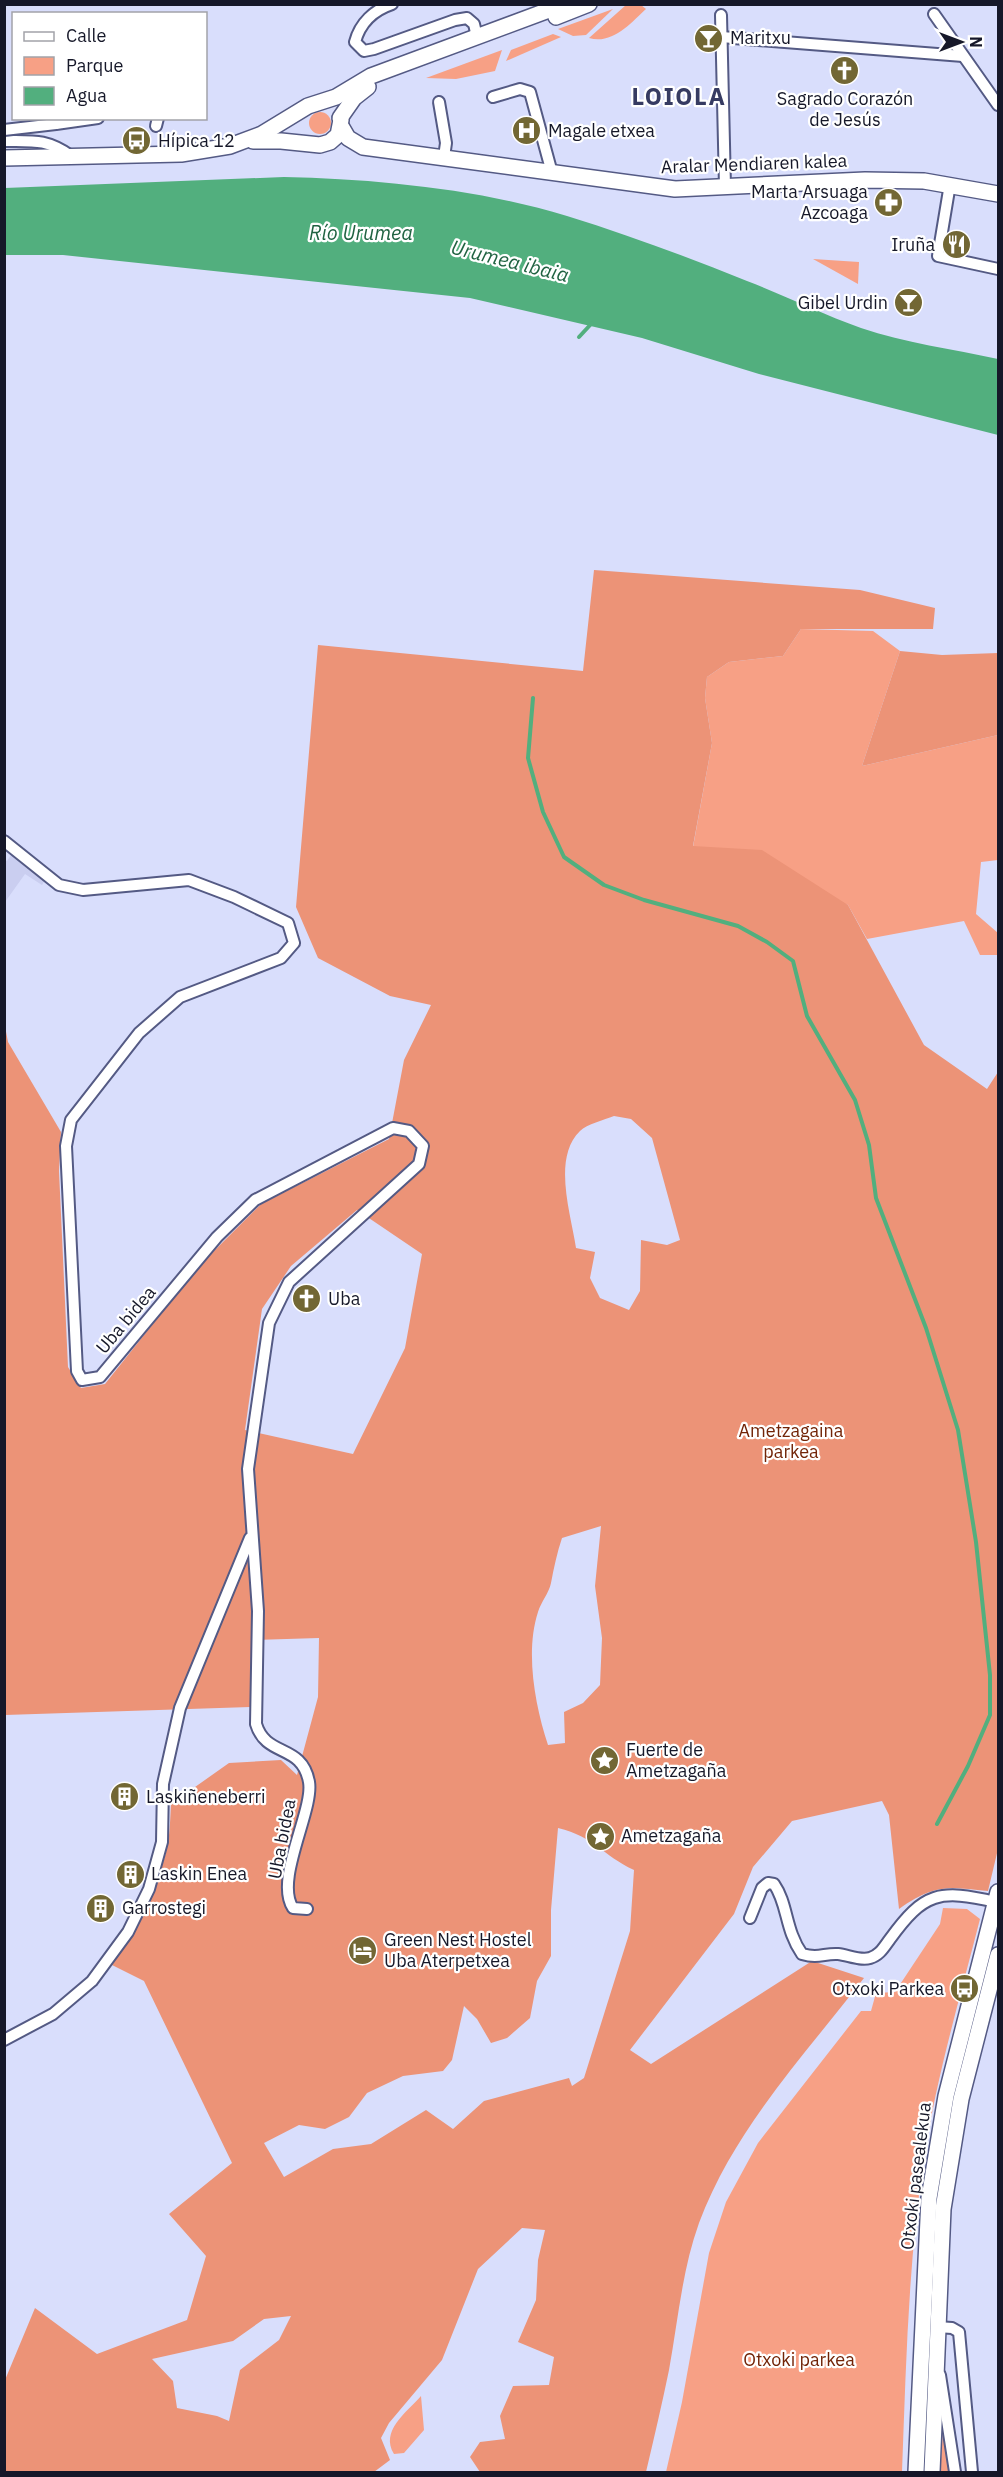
<svg xmlns="http://www.w3.org/2000/svg" width="1003" height="2477" font-family="'IBM Plex Sans',sans-serif">
	<style>
		.built { fill: #cacef0 }
		.green { fill: #f7a085 }
		.forest { fill: #ec9377; fill-rule: evenodd }
		.water { fill: #52af7e }
		.lines { fill: none; stroke-linecap: round; stroke-linejoin: round }
		.stream { stroke: #52af7e; stroke-width: 4 }
		.street-casing { stroke: #545a84; stroke-width: 14 }
		.secondary-casing { stroke: #545a84; stroke-width: 18 }
		.street { stroke: #fff; stroke-width: 10 }
		.secondary { stroke: #fff; stroke-width: 15 }
		.street-bridge-casing { stroke: #545a84; stroke-width: 14; stroke-linecap: butt }
		.street-bridge { stroke: #fff; stroke-width: 10 }
		.labels { text-anchor: middle; stroke-width: 4.5; stroke-linejoin: round; paint-order: stroke }
		.poi-label { font-size: 18px; fill: #161829; stroke: #fff; text-anchor: start }
		.street-label { font-size: 18px; fill: #161829; stroke: #fff }
		.park-label { font-size: 18px; fill: #722407; stroke: #fff }
		.water-label { font-size: 20px; font-style: italic; fill: #206342; stroke: #fff }
		.district-label { font-size: 24px; font-weight: bold; letter-spacing: 1.5px; fill: #363b62; stroke: #fff }
	</style>
	<rect width="100%" height="100%" fill="#d9defc"/>
	<polygon class="built" points="13,852 47,877 42,885 25,874 5,902 5,860 7,861"/>
	<g class="green">
		<path d="M 626,5 L 641,5 L 646,9 C 631,23 612,45 589,38 Z"/>
		<polygon points="613,9 586,35 573,36 558,29"/>
		<polygon points="553,34 561,37 506,61 511,50"/>
		<polygon points="502,50 495,71 456,79 426,78"/>
		<circle cx="320" cy="123" r="11"/>
		<polygon points="813,259 859,262 858,284"/>
		<polygon points="801,629 873,631 900,651 862,766 998,735 998,860 981,862 976,914 998,933 998,955 980,955 964,921 867,939 848,905 693,847 712,743 705,698 707,677 729,662 783,656"/>
		<path d="M 943,1908 L 967,1909 L 980,1919 C 960,1998 936,2078 924,2159 C 908,2263 906,2368 902,2472 L 666,2472 L 682,2402 L 709,2253 L 726,2202 L 758,2143 L 861,2011 L 871,2011 L 876,1993 L 895,1992 L 940,1924 Z"/>
		<path d="M 421,2396 L 424,2430 L 404,2453 L 394,2454 C 380,2431 406,2413 421,2396 Z"/>
		<polygon points="943,2431 944,2432 950,2472 940,2472"/>
	</g>
	<g class="forest">
		<path d="M 594,570 L 860,590 L 935,608 L 933,629 L 801,629 L 783,656 L 729,662 L 707,677 L 705,698 L 712,743 L 693,846 L 762,850 L 848,905 L 924,1045 L 987,1089 L 998,1072 L 998,1849 L 988,1891 C 946,1887 935,1884 899,1909 L 889,1815 L 882,1801 L 792,1821 L 753,1867 L 734,1914 L 630,2050 L 651,2064 L 812,1961 L 864,1978 C 804,2056 734,2129 699,2223 C 682,2270 678,2321 669,2370 C 662,2404 654,2438 646,2472 L 480,2472 L 470,2457 L 480,2442 L 505,2439 L 500,2416 L 513,2386 L 549,2385 L 554,2357 L 518,2342 L 536,2300 L 538,2260 L 545,2230 L 522,2228 L 478,2269 L 442,2360 L 389,2423 L 381,2438 L 390,2460 L 374,2472 L 5,2472 L 5,2380 L 35,2308 L 97,2354 L 187,2320 L 206,2256 L 169,2214 L 232,2163 L 144,1981 L 110,1964 C 135,1931 154,1896 165,1856 C 170,1840 170,1821 171,1804 L 229,1763 L 281,1760 L 297,1775 L 318,1697 L 319,1638 L 253,1640 L 250,1707 L 5,1715 L 4,1021 L 8,1042 L 61,1132 L 59,1171 L 68,1367 L 81,1388 L 105,1384 L 199,1266 L 261,1204 L 389,1139 L 404,1060 L 431,1005 L 390,996 L 318,958 L 296,907 L 318,645 L 583,671 ZM 614,1116 L 631,1119 L 652,1138 L 680,1240 L 667,1245 L 641,1240 L 640,1291 L 629,1310 L 600,1298 L 590,1278 L 595,1252 L 576,1248 C 571,1214 552,1158 580,1131 C 587,1124 604,1120 614,1116 ZM 357,1210 L 422,1254 L 405,1348 L 353,1454 L 245,1430 L 262,1309 L 291,1266 ZM 601,1526 L 595,1586 L 602,1638 L 600,1685 L 583,1703 L 564,1712 L 565,1743 L 548,1745 C 535,1706 525,1652 538,1612 C 541,1602 549,1593 551,1583 C 554,1567 557,1553 562,1538 ZM 558,1828 C 595,1837 602,1855 634,1870 L 630,1931 L 584,2078 L 572,2086 L 569,2078 L 484,2101 L 453,2129 L 426,2110 L 371,2144 L 333,2149 L 284,2177 L 264,2143 L 299,2125 L 325,2129 L 349,2117 L 367,2093 L 403,2076 L 443,2071 L 452,2060 L 464,2006 L 477,2019 L 491,2043 L 507,2038 L 530,2018 L 537,1981 L 551,1956 L 551,1910 ZM 291,2316 L 279,2340 L 240,2370 L 229,2421 L 217,2416 L 177,2408 L 173,2381 L 152,2359 L 233,2341 L 264,2319 Z"/>
		<polygon points="900,651 942,655 998,653 998,735 862,766"/>
	</g>
	<path class="water" d="M 284,177 C 376,179 479,189 567,216 C 628,235 688,257 747,281 C 786,296 822,314 861,328 C 905,343 953,349 998,359 L 998,435 L 759,374 L 642,338 L 470,298 L 63,255 L 5,255 L 5,188 Z"/>
	<g class="lines">
		<g class="stream">
			<polyline points="579,337 592,323"/>
			<polyline points="533,698 528,758 543,812 564,857 604,885 644,900 738,926 767,942 793,961 807,1016 855,1100 869,1145 876,1198 926,1328 958,1430 976,1542 990,1675 990,1715 968,1766 937,1824"/>
		</g>
		<defs>
			<g id="street">
				<path d="M 392,4 C 374,10 360,23 355,42 L 364,51 L 374,49 L 455,20 L 467,18 L 474,24 L 477,37"/>
				<polyline points="934,14 998,105"/>
				<polyline points="721,15 725,187"/>
				<polyline points="721,37 963,56"/>
				<polyline points="493,97 520,89 530,92 552,173"/>
				<polyline points="439,102 446,143 444,157"/>
				<polyline points="56,124 98,118"/>
				<polyline points="156,126 158,118"/>
				<path d="M 4,141 C 34,141 47,139 71,156"/>
				<polyline points="950,184 938,256 998,269"/>
				<path d="M 4,841 L 59,885 L 83,890 L 189,880 L 234,897 L 288,923 L 294,943 L 281,958 L 180,997 L 139,1033 L 71,1120 L 66,1146 L 77,1371 L 82,1380 L 100,1377 L 217,1237 L 255,1200 L 393,1128 L 409,1131 L 423,1146 L 419,1164 L 289,1282 L 269,1323 L 248,1469 L 258,1611 L 256,1724 C 266,1758 302,1743 309,1782 C 314,1810 274,1880 293,1908 L 307,1909"/>
				<path d="M 750,1918 L 762,1888 L 768,1883 L 774,1884 C 788,1904 785,1930 802,1954 C 819,1959 824,1953 838,1954 C 848,1955 860,1961 870,1958 C 880,1955 884,1947 890,1939 C 924,1892 939,1889 996,1902"/>
				<polyline points="4,2040 53,2014 92,1981 128,1932 149,1889 162,1842 163,1784 180,1708 250,1538"/>
				<polyline points="937,2327 952,2328 959,2332 972,2472"/>
				<polyline points="940,2375 955,2472"/>
			</g>
			<g id="secondary">
				<polyline points="556,17 589,4"/>
				<polyline points="340,118 354,98 368,87"/>
				<polyline points="341,126 348,138 363,147 675,189 865,180 924,181 998,194"/>
				<polyline points="253,141 281,141 320,145 330,142 338,135 341,120"/>
				<polyline points="4,158 181,154 230,146 262,134 308,106 336,97 371,76 565,4"/>
				<polyline points="916,2472 929,2198 946,2096 998,1892"/>
				<polyline points="932,2472 943,2209 961,2099 998,1955"/>
			</g>
		</defs>
		<use href="#street" class="street-casing"/>
		<use href="#secondary" class="secondary-casing"/>
		<use href="#street" class="street"/>
		<use href="#secondary" class="secondary"/>
		<defs>
			<polyline id="street-bridge" points="4,130 56,124"/>
		</defs>
		<use href="#street-bridge" class="street-bridge-casing"/>
		<use href="#street-bridge" class="street-bridge"/>
	</g>
	<defs>
		<symbol id="bar-disc" viewBox="-11 -11 22 22"><circle r="9.5" fill="#726734" stroke="#fff"/><path d="M-6-5H6L.8 .8V4.5H3.5V6h-7V4.5H-.8V.8Z" fill="#fff"/></symbol>
		<symbol id="church-disc" viewBox="-11 -11 22 22"><circle r="9.5" fill="#726734" stroke="#fff"/><path d="M-1.2-6h2.4v3.5h3.3v2.4h-3.3V6h-2.4V-.1h-3.3v-2.4h3.3Z" fill="#fff"/></symbol>
		<symbol id="hospital-disc" viewBox="-11 -11 22 22"><circle r="9.5" fill="#726734" stroke="#fff"/><path d="M-5-5h3v3.5h4V-5h3V5h-3V1.5h-4V5h-3Z" fill="#fff"/></symbol>
		<symbol id="bus-disc" viewBox="-11 -11 22 22"><circle r="9.5" fill="#726734" stroke="#fff"/><path d="M-5-6H5V4H4V6H2V4H-2V6H-4V4H-5ZM-3.5-4V0h7V-4ZM-3.5 1.2v1.5H-2V1.2ZM2 1.2v1.5H3.5V1.2Z" fill="#fff"/></symbol>
		<symbol id="pharmacy-disc" viewBox="-11 -11 22 22"><circle r="9.5" fill="#726734" stroke="#fff"/><path d="M-2-6h4v4h4v4h-4v4h-4v-4h-4v-4h4Z" fill="#fff"/></symbol>
		<symbol id="restaurant-disc" viewBox="-11 -11 22 22"><circle r="9.5" fill="#726734" stroke="#fff"/><path d="M-5-6h1v4h1v-4h1v4h1v-4h1v5L-1.5 .5V6h-2V.5L-5-1ZM5-6V6H3V1.5H1.5Q1.5-4 5-6Z" fill="#fff"/></symbol>
		<symbol id="sight-disc" viewBox="-11 -11 22 22"><circle r="9.5" fill="#726734" stroke="#fff"/><path d="M0-6L1.8-2.2L6-1.7L2.9 1.2L3.7 5.4L0 3.3L-3.7 5.4L-2.9 1.2L-6-1.7L-1.8-2.2Z" fill="#fff"/></symbol>
		<symbol id="building-disc" viewBox="-11 -11 22 22"><circle r="9.5" fill="#726734" stroke="#fff"/><path d="M-4-6H4V6H1V3H-1V6H-4ZM-2.5-4.3h1.7v1.8h-1.7ZM.8-4.3h1.7v1.8H.8ZM-2.5-1h1.7V.8h-1.7ZM.8-1h1.7V.8H.8Z" fill="#fff"/></symbol>
		<symbol id="hotel-disc" viewBox="-11 -11 22 22"><circle r="9.5" fill="#726734" stroke="#fff"/><path d="M-6-4.5h1.5V1H6V5H4.5V3h-9V5H-6ZM-4 0a1.8 1.8 0 1 1 3.6 0ZM.5 0V-2.5h3Q6-2.5 6 0Z" fill="#fff"/></symbol>
	</defs>
	<g fill-rule="evenodd">
		<use href="#bar-disc" x="692" y="22" width="33" height="33"/>
		<use href="#church-disc" x="828" y="54" width="33" height="33"/>
		<use href="#hospital-disc" x="510" y="114" width="33" height="33"/>
		<use href="#bus-disc" x="120" y="124" width="33" height="33"/>
		<use href="#pharmacy-disc" x="872" y="186" width="33" height="33"/>
		<use href="#restaurant-disc" x="940" y="228" width="33" height="33"/>
		<use href="#bar-disc" x="892" y="286" width="33" height="33"/>
		<use href="#church-disc" x="290" y="1282" width="33" height="33"/>
		<use href="#sight-disc" x="588" y="1744" width="33" height="33"/>
		<use href="#building-disc" x="108" y="1780" width="33" height="33"/>
		<use href="#sight-disc" x="584" y="1820" width="33" height="33"/>
		<use href="#building-disc" x="114" y="1858" width="33" height="33"/>
		<use href="#building-disc" x="84" y="1892" width="33" height="33"/>
		<use href="#hotel-disc" x="346" y="1934" width="33" height="33"/>
		<use href="#bus-disc" x="948" y="1972" width="33" height="33"/>
	</g>
	<g class="labels">
		<g class="poi-label">
			<text x="730" y="44">Maritxu</text>
			<text x="845" y="105" text-anchor="middle">Sagrado Corazón<tspan x="845" dy="21">de Jesús</tspan></text>
			<text x="548" y="137">Magale etxea</text>
			<text x="158" y="147">Hípica 12</text>
			<text x="868" y="198" text-anchor="end">Marta Arsuaga<tspan x="868" dy="21">Azcoaga</tspan></text>
			<text x="935" y="251" text-anchor="end">Iruña</text>
			<text x="888" y="309" text-anchor="end">Gibel Urdin</text>
			<text x="328" y="1305">Uba</text>
			<text x="626" y="1756">Fuerte de<tspan x="626" dy="21">Ametzagaña</tspan></text>
			<text x="146" y="1803">Laskiñeneberri</text>
			<text x="621" y="1842">Ametzagaña</text>
			<text x="151" y="1880">Laskin Enea</text>
			<text x="122" y="1914">Garrostegi</text>
			<text x="384" y="1946">Green Nest Hostel<tspan x="384" dy="21">Uba Aterpetxea</tspan></text>
			<text x="944" y="1995" text-anchor="end">Otxoki Parkea</text>
		</g>
		<g class="street-label">
			<text transform="translate(754 164) rotate(-2)" y="6">Aralar Mendiaren kalea</text>
			<text transform="translate(126 1320) rotate(-50)" y="6">Uba bidea</text>
			<text transform="translate(282 1839) rotate(-79)" y="6">Uba bidea</text>
			<text transform="translate(916 2176) rotate(-83)" y="6">Otxoki pasealekua</text>
		</g>
		<g class="park-label">
			<text x="791" y="1437">Ametzagaina<tspan x="791" dy="21">parkea</tspan></text>
			<text x="799" y="2366">Otxoki parkea</text>
		</g>
		<g class="water-label">
			<text x="361" y="240">Río Urumea</text>
			<text transform="translate(510 261) rotate(14)" y="7">Urumea ibaia</text>
		</g>
		<g class="district-label">
			<text x="679" y="105">LOIOLA</text>
		</g>
	</g>
	<rect width="1003" height="2477" fill="none" stroke="#161829" stroke-width="12"/>
	<rect x="12" y="12" width="195" height="108" fill="#ffffff" stroke="#a2a3a9" stroke-width="1.5"/>
	<rect x="24" y="32" width="30" height="9" fill="#ffffff" stroke="#a2a3a9" stroke-width="1.5"/>
	<text x="66" y="42" font-size="18" fill="#161829">Calle</text>
	<rect x="24" y="57" width="30" height="18" fill="#f7a085" stroke="#a2a3a9" stroke-width="1.5"/>
	<text x="66" y="72" font-size="18" fill="#161829">Parque</text>
	<rect x="24" y="87" width="30" height="18" fill="#52af7e" stroke="#a2a3a9" stroke-width="1.5"/>
	<text x="66" y="102" font-size="18" fill="#161829">Agua</text>
	<g transform="translate(961 42) rotate(90)" stroke="#ffffff" stroke-width="4.5" paint-order="stroke">
	<path d="M0-4.5L10 22L0 15L-10 22Z" fill="#161829"/>
	<text y="-9" font-size="16" font-weight="bold" text-anchor="middle" fill="#161829">N</text>
	</g>
</svg>
